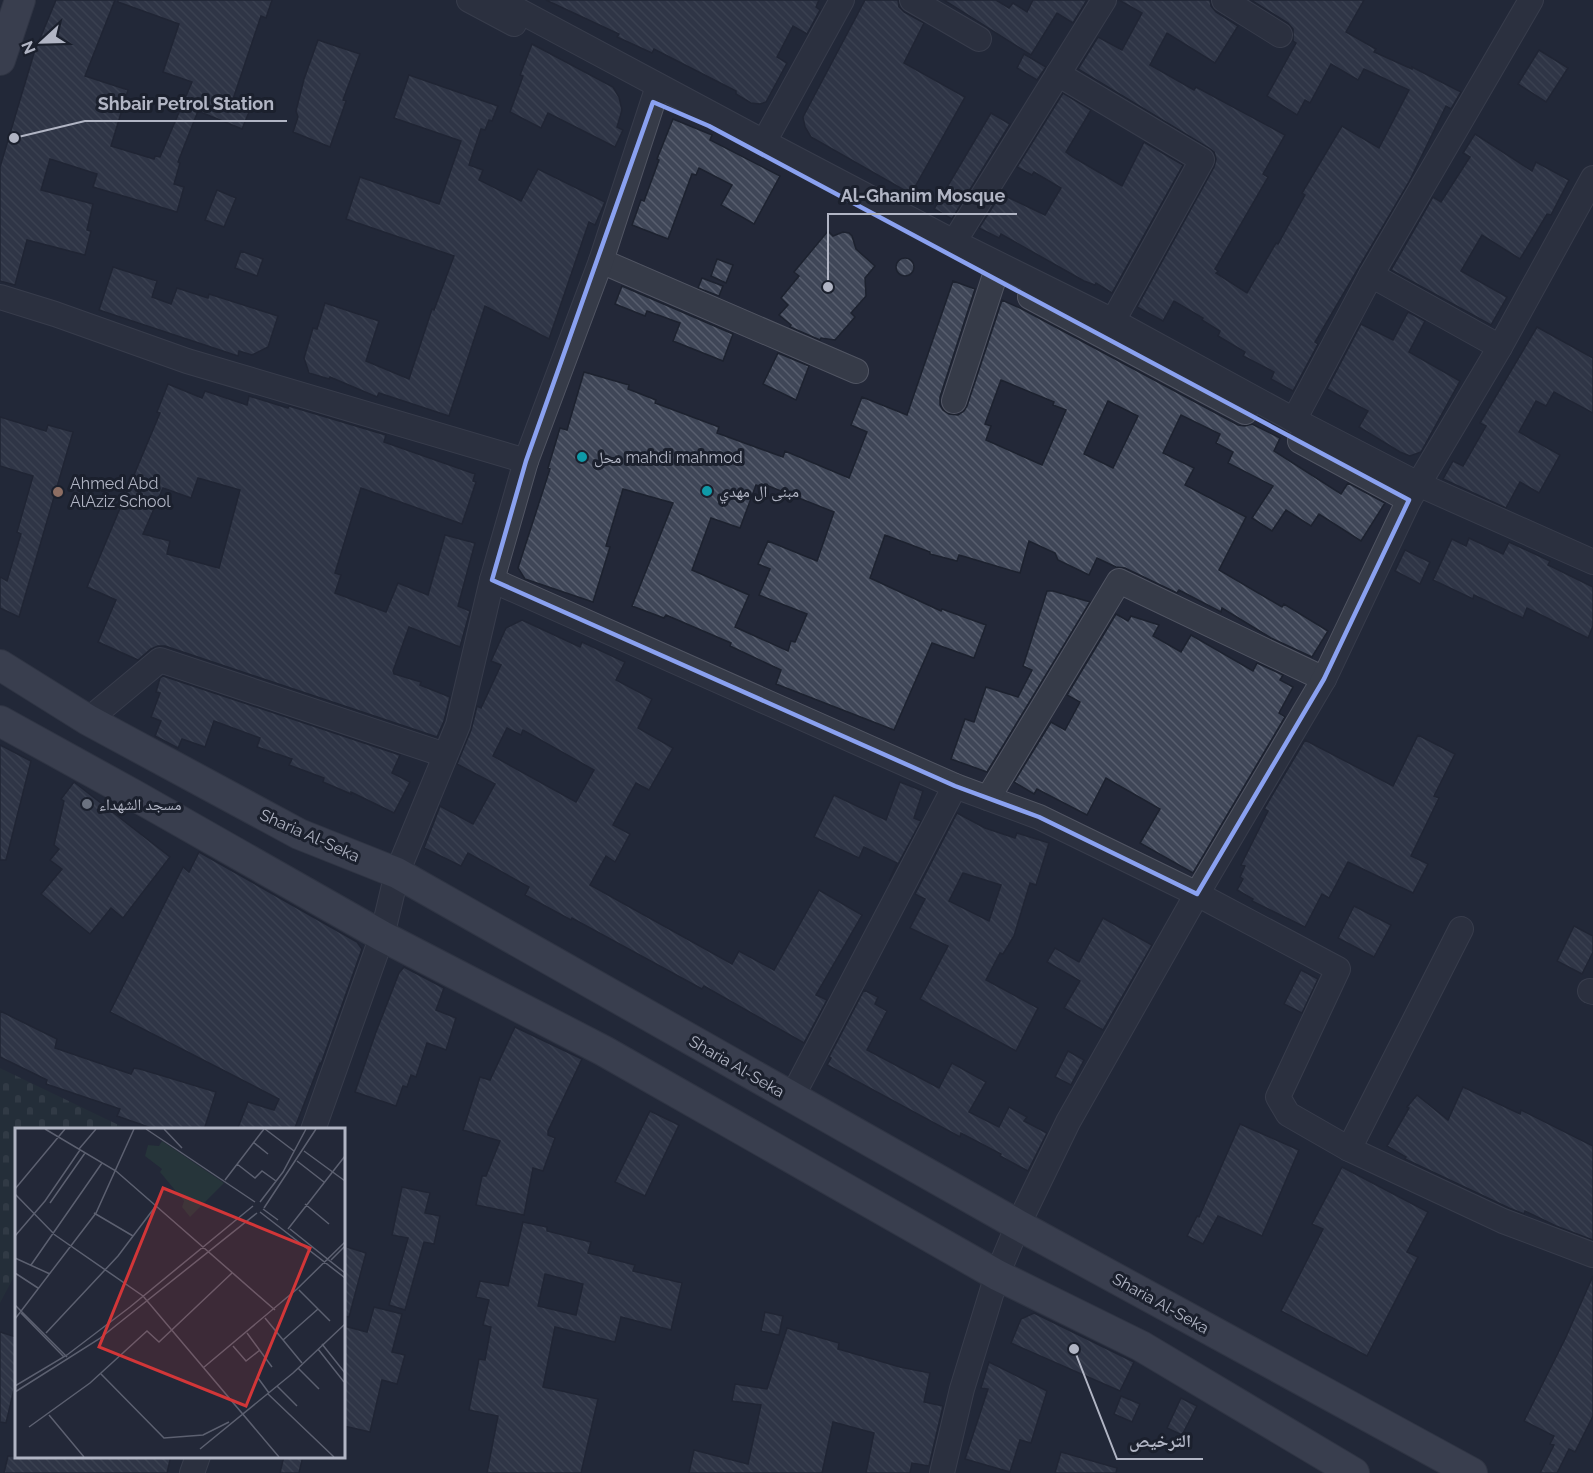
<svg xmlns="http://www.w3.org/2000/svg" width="1593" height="1473" font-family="Raleway,'Noto Naskh Arabic',sans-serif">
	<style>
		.cemetery { fill: url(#cemetery-stones) }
		.building { fill: url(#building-back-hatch); stroke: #1d222f; stroke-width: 1.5; fill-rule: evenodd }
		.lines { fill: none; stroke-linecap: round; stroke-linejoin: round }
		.minor-casing { stroke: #515563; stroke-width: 26 }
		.major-casing { stroke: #3f4451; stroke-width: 32 }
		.minor { stroke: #363b48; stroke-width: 24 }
		.major { stroke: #545968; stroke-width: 30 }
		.marked { fill: none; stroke: #8aa1f0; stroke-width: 4.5; stroke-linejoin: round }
		.culture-dot { fill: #0f9aa8; stroke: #1b202d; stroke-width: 2 }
		.education-dot { fill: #8d6e63; stroke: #1b202d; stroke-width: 2 }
		.worship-dot { fill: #6b7280; stroke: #1b202d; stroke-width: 2 }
		.labels { text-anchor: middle; stroke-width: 6; stroke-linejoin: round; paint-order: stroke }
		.poi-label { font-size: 16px; fill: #b1b5c4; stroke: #1b202d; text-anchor: start }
		.street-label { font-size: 16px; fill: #b1b5c4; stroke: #1b202d }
		.inset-road { fill: none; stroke: #5c6070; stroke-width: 1.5 }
		.view { fill: #d23638; fill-opacity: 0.15; stroke: #d23638; stroke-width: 3 }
		.inset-edge { fill: none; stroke: #b1b5c4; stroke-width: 3 }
		.leader { fill: none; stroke: #b1b5c4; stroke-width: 2 }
		.callout-dot { fill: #b1b5c4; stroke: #1b202d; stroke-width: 2 }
		.callout-label { font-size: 18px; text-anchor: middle; font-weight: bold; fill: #b1b5c4; stroke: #1b202d; stroke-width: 6; stroke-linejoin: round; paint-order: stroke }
	</style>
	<defs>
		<pattern id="cemetery-stones" width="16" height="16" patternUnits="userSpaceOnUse" patternTransform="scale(1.5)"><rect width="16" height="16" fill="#26353a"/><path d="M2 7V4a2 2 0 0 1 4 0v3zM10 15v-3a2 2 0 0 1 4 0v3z" fill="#435055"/></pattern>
		<pattern id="building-back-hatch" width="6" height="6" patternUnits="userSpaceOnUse" patternTransform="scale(1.5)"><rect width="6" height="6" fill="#3f4657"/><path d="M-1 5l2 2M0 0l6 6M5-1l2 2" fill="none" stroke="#585e6e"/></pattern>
	</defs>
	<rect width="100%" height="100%" fill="#232838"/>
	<polygon class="cemetery" points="0,1068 127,1129 16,1130 16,1273 0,1303"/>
	<g class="building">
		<polygon points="56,0 115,0 85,76 128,90 111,146 154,159 155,156 160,157 192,82 163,72 179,24 118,2 118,0 272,0 266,18 261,16 231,105 249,112 242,129 198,111 178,162 180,163 174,184 184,187 177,212 93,187 97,174 50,159 41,190 93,204 87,230 91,231 85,255 27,240 15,285 0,281 0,167 34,53"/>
		<polygon points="546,0 819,0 816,7 820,10 807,34 793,26 777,57 787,63 766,102 760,104 751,103 736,94 736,91 654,49 652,53 617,37 619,34"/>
		<polygon points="865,0 898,0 899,7 904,12 924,23 904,63 965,97 911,194 811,137 805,127 803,117"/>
		<polygon points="944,0 996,0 1009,8 1013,3 1027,12 1033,0 1087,0 1073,23 1057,13 1031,55"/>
		<polygon points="1119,0 1210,0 1211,6 1216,12 1238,26 1215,63 1167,33 1150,65 1194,90 1196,87 1285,135 1263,174 1268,177 1215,269 1218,271 1216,273 1247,293 1276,243 1278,244 1305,195 1302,193 1342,126 1379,148 1409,90 1364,69 1358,80 1331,64 1310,103 1305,100 1297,115 1267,96 1296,43 1293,41 1293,29 1288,23 1251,0 1364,0 1346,32 1376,49 1374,52 1412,69 1412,67 1461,92 1451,109 1446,106 1409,182 1315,342 1318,344 1293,391 1271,379 1274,372 1243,356 1245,352 1218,336 1220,331 1202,320 1203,318 1174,301 1163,321 1137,307 1214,167 1216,159 1214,152 1209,148 1078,69 1098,37 1122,50 1142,13"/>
		<polygon points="318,40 360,54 343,100 346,101 330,147 293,132 298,117 296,111 304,79"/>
		<polygon points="532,44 613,87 619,97 622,110 617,127 623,130 615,147 548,113 541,128 510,112 523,76 520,75"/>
		<polygon points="1539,50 1568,68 1546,102 1518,84"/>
		<polygon points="1024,54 1046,67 1037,80 1017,68"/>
		<polygon points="409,75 498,106 492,121 489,120 485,130 481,129 469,165 483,170 479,180 521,201 538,169 605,202 595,225 589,222 549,339 485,306 449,416 379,393 377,397 330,377 329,379 309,373 304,358 313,328 317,329 325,303 379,321 366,361 409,379 432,309 434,310 454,256 346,219 360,177 439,204 461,141 394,118"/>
		<polygon points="1063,93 1091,110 1066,152 1073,157 1122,186 1144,142 1183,165 1112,293 1096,283 1095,285 1084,281 1001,234 999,238 979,228 1001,194 1045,215 1061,188 1034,172 1032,175 1017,167"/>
		<polygon points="991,113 1010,124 952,219 934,209"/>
		<polygon points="673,119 712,135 710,140 780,176 754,224 721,205 732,185 699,168 696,175 692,174 668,239 632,225 641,200 644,201 659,160 657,159"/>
		<polygon points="1475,134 1532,171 1536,162 1569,180 1551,215 1547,214 1520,259 1482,235 1461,271 1507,297 1491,325 1391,270 1433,197 1441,202 1470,157 1463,153"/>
		<polygon points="217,190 236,198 224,227 205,220"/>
		<polygon points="828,231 833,236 843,232 849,233 852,236 856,249 875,266 865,278 866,296 851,313 855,317 835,340 821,338 820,340 790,327 791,325 779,315 788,305 781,298 799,276 794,272"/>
		<polygon points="241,251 263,259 257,276 235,268"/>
		<circle cx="905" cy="267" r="9"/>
		<polygon points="717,259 733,265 726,283 711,276"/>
		<polygon points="113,267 157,281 152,297 171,304 177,288 208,298 209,294 278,316 268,347 252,355 239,351 238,356 99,310"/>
		<polygon points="702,278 723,286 719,296 698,288"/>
		<path d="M 953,281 L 975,289 L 940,397 L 940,405 L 943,410 L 949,414 L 958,415 L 964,411 L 967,406 L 1002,300 L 1022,309 L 1238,425 L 1245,426 L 1252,424 L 1280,438 L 1274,451 L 1341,494 L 1348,483 L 1385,503 L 1361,541 L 1319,514 L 1311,526 L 1286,510 L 1272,531 L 1252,518 L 1273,486 L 1228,463 L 1233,452 L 1216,443 L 1220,434 L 1181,415 L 1163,453 L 1194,468 L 1185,485 L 1246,517 L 1219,570 L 1282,607 L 1284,604 L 1328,631 L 1312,657 L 1271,638 L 1222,608 L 1221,612 L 1179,590 L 1177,593 L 1125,568 L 1116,567 L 1097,558 L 1089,575 L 1058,560 L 1055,553 L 1029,541 L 1020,573 L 959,555 L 957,561 L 930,554 L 930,552 L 885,535 L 870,578 L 941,611 L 942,609 L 986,625 L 974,658 L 932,643 L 894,730 L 776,684 L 781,670 L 730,646 L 731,643 L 666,615 L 664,618 L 632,606 L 673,503 L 623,489 L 606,546 L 610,547 L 593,602 L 525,579 L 518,568 L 550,469 L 548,468 L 560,428 L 567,430 L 584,372 L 629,385 L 628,389 L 656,400 L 655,403 L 719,427 L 717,433 L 783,457 L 785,451 L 849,478 L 867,432 L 851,425 L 862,397 L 907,415 ZM 1001,380 L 1054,402 L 1053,405 L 1066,410 L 1042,465 L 986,440 L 991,426 L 985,424 ZM 1108,401 L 1138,416 L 1113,468 L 1084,454 ZM 756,485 L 765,488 L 766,485 L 834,512 L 817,561 L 768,541 L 758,564 L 770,569 L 759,595 L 807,614 L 795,642 L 791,641 L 788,651 L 735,627 L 749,595 L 692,570 L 711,518 L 740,528 Z"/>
		<polygon points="622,286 733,334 723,361 673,341 680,323 647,311 645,316 615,304"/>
		<polygon points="1408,312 1425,321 1409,352 1460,381 1421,452 1410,456 1400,452 1359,427 1368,411 1327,389 1361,324 1393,340"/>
		<polygon points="1537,327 1593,358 1593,413 1554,392 1546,406 1536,401 1519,432 1560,455 1539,493 1520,482 1506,508 1443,479 1453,461 1463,466 1486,426 1480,423"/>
		<polygon points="778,353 809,366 796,400 763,384"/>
		<path d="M 168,384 L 202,398 L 205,391 L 247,405 L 249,396 L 288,408 L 289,406 L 386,435 L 384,442 L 475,474 L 473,481 L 476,482 L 462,524 L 361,488 L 335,573 L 341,575 L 335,593 L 386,612 L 398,583 L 428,595 L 445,535 L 475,543 L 458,606 L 470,611 L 460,647 L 409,627 L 393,671 L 394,674 L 421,682 L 420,685 L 450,697 L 444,721 L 437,737 L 165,646 L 158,646 L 151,649 L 138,660 L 98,642 L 116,600 L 87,587 L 160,413 L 157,412 ZM 198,478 L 240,490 L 219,568 L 167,554 L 170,541 L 143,534 L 163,488 L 191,498 Z"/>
		<polygon points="0,417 46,431 48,425 73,432 19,617 0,608 0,577 7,581 21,534 17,532 33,476 0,466"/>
		<polygon points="1469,538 1503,554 1509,542 1550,561 1548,565 1593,587 1593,626 1588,638 1527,608 1523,618 1474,595 1473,599 1433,580 1452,539 1466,546"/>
		<polygon points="1405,550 1430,562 1420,584 1395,571"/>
		<polygon points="1047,591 1053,591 1090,602 987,772 951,759 965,719 974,722 986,687 1018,697 1032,670 1023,666"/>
		<polygon points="1116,614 1128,621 1131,616 1159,625 1153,636 1181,652 1191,635 1253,671 1257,663 1283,675 1280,680 1293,687 1279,713 1285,717 1193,873 1140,843 1160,809 1106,778 1087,815 1037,789 1034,794 1014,782 1051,722 1065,730 1080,702 1067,695"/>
		<path d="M 522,620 L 580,647 L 582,642 L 625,662 L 616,680 L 652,699 L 638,728 L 673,748 L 649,790 L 636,783 L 613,825 L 630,834 L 615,862 L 606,856 L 590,885 L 732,964 L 739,951 L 774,970 L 819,890 L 862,915 L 816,995 L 827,1000 L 804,1043 L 704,986 L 702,989 L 572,918 L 571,920 L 525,895 L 529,887 L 468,853 L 461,866 L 424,848 L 440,806 L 473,824 L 495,784 L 457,764 L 471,730 L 477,706 L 481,708 L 501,665 L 491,661 L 506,628 ZM 507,728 L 521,735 L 523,730 L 594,770 L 576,802 L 493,756 Z"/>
		<polygon points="163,676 400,755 392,773 410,782 394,813 351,792 351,794 323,782 324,778 289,765 292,759 257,747 260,738 214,721 205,747 182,739 178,748 155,736 161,721 151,717 160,693 156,692 160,678"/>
		<polygon points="1418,735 1455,754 1434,796 1439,798 1411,856 1428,864 1413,893 1348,862 1329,898 1322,894 1305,927 1252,901 1253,899 1237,890 1243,879 1240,877 1245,866 1241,865 1268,811 1264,809 1305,740 1393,786"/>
		<polygon points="0,745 31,761 6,860 0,860"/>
		<polygon points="74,782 170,857 123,918 111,908 90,934 41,894 62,869 50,860 59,849 54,845 64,801 61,799"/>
		<polygon points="900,782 923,791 914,818 921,821 889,881 897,863 864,847 859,858 814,837 834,795 886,820"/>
		<path d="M 957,813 L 985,828 L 1015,838 L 1017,833 L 1049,843 L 1036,885 L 1030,883 L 1014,936 L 1003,954 L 1000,953 L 986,980 L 1038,1008 L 1016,1051 L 920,999 L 948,946 L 910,928 L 925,899 L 915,894 ZM 963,873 L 1001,885 L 989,921 L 949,901 Z"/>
		<polygon points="199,852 357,942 362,949 321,1064 320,1063 294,1130 237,1130 248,1102 274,1110 279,1099 110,1012 183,867 189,872"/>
		<polygon points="1354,906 1391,925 1374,957 1338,938"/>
		<polygon points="1103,918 1152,945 1103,1030 1064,1008 1080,981 1047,962 1055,948 1079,962"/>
		<polygon points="1574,926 1593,936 1593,952 1582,974 1557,961"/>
		<polygon points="404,967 444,988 436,1010 456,1018 446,1050 427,1043 416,1077 411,1075 407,1087 403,1086 396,1106 355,1092 376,1032 399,973"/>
		<polygon points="1301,970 1318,979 1302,1013 1284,1004"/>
		<polygon points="864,990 878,997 875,1004 887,1011 867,1050 939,1088 952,1063 986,1082 969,1112 999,1127 1009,1107 1027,1117 1024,1121 1047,1133 1028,1171 1000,1156 1001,1154 961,1133 960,1137 827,1065 831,1058 829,1057"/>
		<polygon points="0,1011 57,1039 55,1048 131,1074 134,1068 140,1069 216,1092 204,1130 157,1130 117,1116 120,1109 46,1084 47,1080 0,1057"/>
		<polygon points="515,1027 582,1059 548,1131 548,1135 555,1138 543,1171 533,1168 524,1215 476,1205 482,1176 486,1176 500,1141 463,1130 480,1077 490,1080"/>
		<polygon points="1068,1051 1084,1060 1071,1085 1055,1077"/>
		<polygon points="1463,1087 1520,1114 1521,1110 1593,1146 1593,1240 1556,1226 1525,1211 1524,1214 1509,1208 1405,1159 1406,1157 1387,1146 1409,1108 1407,1107 1417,1095 1448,1120"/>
		<polygon points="650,1111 679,1125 645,1196 615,1182"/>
		<polygon points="1240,1124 1299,1150 1262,1236 1218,1216 1203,1244 1187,1236 1197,1216 1199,1217"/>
		<polygon points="1342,1167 1428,1212 1407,1252 1418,1257 1367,1356 1281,1311 1323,1229 1312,1224"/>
		<polygon points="402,1187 430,1193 425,1213 440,1216 434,1244 424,1242 405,1310 389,1305 408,1238 392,1235"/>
		<path d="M 523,1222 L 547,1227 L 547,1231 L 591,1242 L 588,1253 L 635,1265 L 633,1271 L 682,1283 L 671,1330 L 621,1317 L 615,1342 L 555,1327 L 543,1387 L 598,1399 L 581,1473 L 487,1473 L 498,1416 L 469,1410 L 479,1359 L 485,1360 L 491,1327 L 483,1325 L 489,1300 L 476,1297 L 480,1281 L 508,1286 ZM 545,1274 L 583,1284 L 576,1315 L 538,1306 Z"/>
		<polygon points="344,1246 366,1253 349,1317 344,1316"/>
		<polygon points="1593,1276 1593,1416 1575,1452 1569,1449 1557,1473 1540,1473 1554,1445 1550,1444 1554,1436 1524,1421 1565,1339"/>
		<polygon points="374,1307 402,1314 392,1352 405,1355 397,1384 382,1380 370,1432 344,1426 344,1326 367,1332"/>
		<polygon points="765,1312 783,1316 779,1335 761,1331"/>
		<polygon points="1034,1313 1134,1362 1120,1391 1011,1343 1021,1319"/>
		<polygon points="787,1328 839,1343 838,1349 900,1367 930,1373 924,1402 943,1406 929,1466 912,1463 910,1473 866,1473 874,1433 833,1422 822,1473 689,1473 694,1450 748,1464 761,1405 732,1401 735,1384 767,1389"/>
		<polygon points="0,1332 16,1337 16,1381 6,1423 0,1422"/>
		<polygon points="989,1362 1047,1391 1031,1443 1020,1440 1010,1472 965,1459 988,1389 981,1388"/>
		<polygon points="1121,1396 1140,1404 1132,1422 1114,1414"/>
		<polygon points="1181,1398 1197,1406 1182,1435 1167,1428"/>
		<polygon points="1061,1452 1117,1468 1116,1473 1055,1473"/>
		<polygon points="8,1456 171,1456 167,1473 4,1473"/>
		<polygon points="284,1456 303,1456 299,1473 280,1473"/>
	</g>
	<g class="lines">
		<defs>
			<g id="minor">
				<polyline points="469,0 514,24"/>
				<polyline points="499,0 764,142 954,242 1113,321 1294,420 1418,484 1593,562"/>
				<polyline points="912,0 979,39"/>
				<polyline points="1224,0 1280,35"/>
				<polyline points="1058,74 1202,160 1113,321"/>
				<polyline points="764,142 842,0"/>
				<polyline points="954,242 1104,0"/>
				<polyline points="601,261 856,371"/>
				<polyline points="0,297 55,314 187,361 526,461"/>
				<polyline points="1030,297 1245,412"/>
				<polyline points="1500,347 1371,275 1531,0"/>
				<polyline points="954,401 994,278"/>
				<polyline points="1294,420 1371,275"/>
				<polyline points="1300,441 1409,500"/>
				<polyline points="492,580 955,786 1039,817 1197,894 1338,969 1278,1097 1288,1114 1349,1149 1503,1221 1593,1255"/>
				<polyline points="88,720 160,660 445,755"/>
				<polyline points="988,798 1119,581 1324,679"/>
				<polyline points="1590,991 1593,992"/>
				<polyline points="792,1097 955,786"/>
				<polyline points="313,1130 382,936 397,873 458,725 492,580 526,461 601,261 658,86"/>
				<polyline points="1349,1149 1461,929"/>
				<polyline points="192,1473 198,1456"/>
				<polyline points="942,1473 962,1389 997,1275 1018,1225 1068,1122 1197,894 1324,679 1409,500 1500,347 1593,178"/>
			</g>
			<g id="major">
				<polyline points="0,60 20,0"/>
				<polyline points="0,665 88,720 299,834 397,873 1018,1225 1472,1473"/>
				<polyline points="0,721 134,795 382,936 604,1051 997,1275 1141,1346 1354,1473"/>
			</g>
		</defs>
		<use href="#minor" class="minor-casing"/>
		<use href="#major" class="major-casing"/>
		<use href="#minor" class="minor"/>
		<use href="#major" class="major"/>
	</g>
	<path d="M0 0H1593V1473H0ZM 653,102 L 709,126 L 1409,500 L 1324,679 L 1197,894 L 1039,817 L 955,786 L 492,580 L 526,461 Z" fill="#232838" fill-opacity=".55" fill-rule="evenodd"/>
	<path class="marked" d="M 653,102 L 709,126 L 1409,500 L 1324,679 L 1197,894 L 1039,817 L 955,786 L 492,580 L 526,461 Z"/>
	<g class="culture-dot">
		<circle cx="582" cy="457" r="6"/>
		<circle cx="707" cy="491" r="6"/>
	</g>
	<circle class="education-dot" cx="58" cy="492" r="6"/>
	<circle class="worship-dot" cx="87" cy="804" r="6"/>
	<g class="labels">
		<g class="poi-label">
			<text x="594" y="463">محل mahdi mahmod</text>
			<text x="70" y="489">Ahmed Abd<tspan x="70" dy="18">AlAziz School</tspan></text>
			<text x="719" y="497">مبنى ال مهدي</text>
			<text x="99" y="810">مسجد الشهداء</text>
		</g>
		<g class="street-label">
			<text transform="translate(310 835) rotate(24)" y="6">Sharia Al-Seka</text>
			<text transform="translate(737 1066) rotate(30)" y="6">Sharia Al-Seka</text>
			<text transform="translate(1161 1303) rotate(29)" y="6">Sharia Al-Seka</text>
		</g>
	</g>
	<g transform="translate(15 1128)">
		<rect width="330" height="330" fill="#232838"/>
		<path d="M 147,13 L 209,55 L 175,89 L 167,79 L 169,73 L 145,44 L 147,41 L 130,28 L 133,17 L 144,18 Z" fill="#26353a"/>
		<path class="inset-road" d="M 30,1 L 101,43 L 260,182M 131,1 L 240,74M 149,1 L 167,20M 250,1 L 279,23M 238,14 L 253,26M 64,21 L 81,1M 289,23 L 330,53M 282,33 L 309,54M 222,36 L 240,50 L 247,43 L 261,53M 210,52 L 249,1M 0,61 L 50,1M 0,66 L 40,107 L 128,168 L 264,329M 245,74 L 268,44 L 291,1M 35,75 L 70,25M 290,76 L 314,96M 249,80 L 301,1M 248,81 L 263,92M 245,84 L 330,150M 79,85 L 118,108M 273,101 L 330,28M 275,101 L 330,145M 0,108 L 30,73 L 65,22M 0,130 L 35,146M 316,132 L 330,118M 16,137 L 87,35M 0,145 L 23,160M 284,162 L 315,193M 0,177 L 52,229M 6,185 L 49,229M 250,190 L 287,235M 0,191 L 81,85 L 119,1M 31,205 L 103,128 L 140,79M 232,205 L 257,239M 268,212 L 303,181M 307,216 L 330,245M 218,218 L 231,233 L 245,222M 303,221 L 329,254M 188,240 L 282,161 L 330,114M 283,240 L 304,261M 86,246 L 149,310 L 188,307 L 214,294M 243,250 L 254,265M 0,258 L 52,227 L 115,179 L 238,78M 262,258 L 282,278M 0,264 L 84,211 L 242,85M 253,266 L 319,329M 34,287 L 69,329M 14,299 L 75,255 L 132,203 L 144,214 L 217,145M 185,321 L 278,245 L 330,196"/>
		<path class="view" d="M 148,60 L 295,120 L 231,278 L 84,219 Z"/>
		<rect width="330" height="330" class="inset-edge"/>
	</g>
	<path class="leader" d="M14 138L85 121H287M828 287L828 214H1017M1074 1349L1117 1459H1203"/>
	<g class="callout-dot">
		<circle cx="14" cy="138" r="6"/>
		<circle cx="828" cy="287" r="6"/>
		<circle cx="1074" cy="1349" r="6"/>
	</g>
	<g class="callout-label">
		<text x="186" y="110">Shbair Petrol Station</text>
		<text x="923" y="202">Al-Ghanim Mosque</text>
		<text x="1160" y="1447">الترخيص</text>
	</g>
	<g transform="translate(42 42) rotate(248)" stroke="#1b202d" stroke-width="4.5" paint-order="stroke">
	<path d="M0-4.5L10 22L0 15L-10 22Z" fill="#b1b5c4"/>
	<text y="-9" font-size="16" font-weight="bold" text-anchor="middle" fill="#b1b5c4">N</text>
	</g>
</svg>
